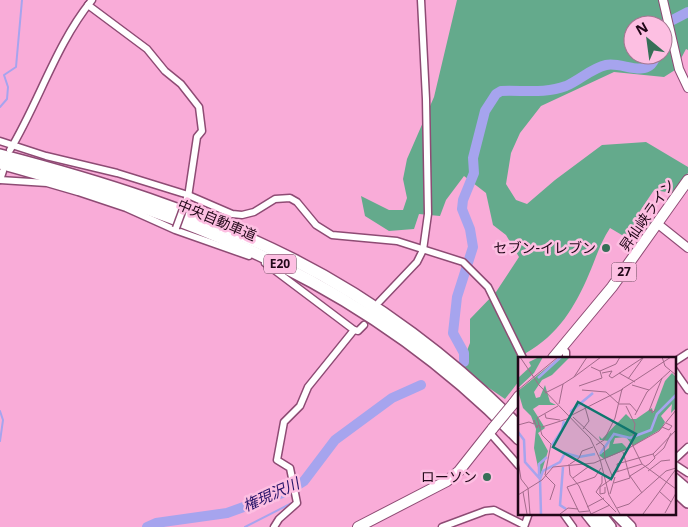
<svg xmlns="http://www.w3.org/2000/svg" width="688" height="527" font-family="'Noto Sans','Noto Sans JP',sans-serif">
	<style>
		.green { fill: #64aa8c; fill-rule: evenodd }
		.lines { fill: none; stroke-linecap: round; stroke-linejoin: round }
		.stream { stroke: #a6a4ee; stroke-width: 2 }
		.river { stroke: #a6a4ee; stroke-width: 10 }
		.minor-casing { stroke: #8e4b74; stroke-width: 9 }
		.tertiary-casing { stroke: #8e4b74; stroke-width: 10 }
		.primary-casing { stroke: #8e4b74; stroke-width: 12 }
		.motorway-casing { stroke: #8e4b74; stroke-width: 14 }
		.minor { stroke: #fff; stroke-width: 6 }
		.tertiary { stroke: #fff; stroke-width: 8 }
		.primary { stroke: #fff; stroke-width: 10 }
		.motorway { stroke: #fff; stroke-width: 11 }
		.minor-bridge-casing { stroke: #8e4b74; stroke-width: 9; stroke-linecap: butt }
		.primary-bridge-casing { stroke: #8e4b74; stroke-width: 12; stroke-linecap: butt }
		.minor-bridge { stroke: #fff; stroke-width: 6 }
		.primary-bridge { stroke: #fff; stroke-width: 10 }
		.poi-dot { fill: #366f57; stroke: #fdbfe2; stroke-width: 2 }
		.labels { text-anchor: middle; stroke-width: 5; stroke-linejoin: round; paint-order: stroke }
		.shield { fill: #fdbfe2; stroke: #633e55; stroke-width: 1 }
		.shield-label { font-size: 12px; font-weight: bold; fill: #210718 }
		.street-label { font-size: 14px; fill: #210718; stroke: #fdbfe2 }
		.poi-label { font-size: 14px; fill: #210718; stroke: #fdbfe2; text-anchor: end }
		.water-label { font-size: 15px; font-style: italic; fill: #281469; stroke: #fdbfe2 }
		.inset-river { fill: none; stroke: #a6a4ee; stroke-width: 2.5 }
		.inset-road { fill: none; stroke: #a36a8b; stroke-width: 1 }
		.view { fill: #0f766e; fill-opacity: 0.15; stroke: #0f766e; stroke-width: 2.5 }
		.inset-edge { fill: none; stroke: #210718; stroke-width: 2.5 }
	</style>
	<rect width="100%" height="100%" fill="#f9acd8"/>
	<path class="green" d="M 457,0 L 688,0 L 688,50 L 686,49 L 675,70 L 664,77 L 614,72 L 541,106 L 520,133 L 511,153 L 506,184 L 516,200 L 527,204 L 555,180 L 602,145 L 646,142 L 688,167 L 688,173 L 672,193 L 654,190 L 638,214 L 653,223 L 632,241 L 610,228 C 600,243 596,258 589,274 C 575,307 558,335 526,353 L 525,358 L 519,358 L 519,381 L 505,399 L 460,368 L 470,343 L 470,319 L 496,292 L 519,257 L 506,235 L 493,225 L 486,193 L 464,176 L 446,200 L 440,216 L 419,214 L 414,229 L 389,231 L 365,216 L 361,196 L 389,210 L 403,210 L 407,198 L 403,179 L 407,159 L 434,97 ZM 633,25 L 663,25 L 663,55 L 633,55 Z"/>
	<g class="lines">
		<g class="stream">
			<polyline points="0,107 7,99 8,87 4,75 16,67 22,0"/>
			<polyline points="0,411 3,420 0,441"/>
			<polyline points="297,495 304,481"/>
			<polyline points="245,527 292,503"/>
		</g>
		<g class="river">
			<polyline points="663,25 688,12"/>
			<path d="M 464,362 L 464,353 L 453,333 L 457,297 L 473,247 L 470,229 L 462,209 L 463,200 L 474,173 L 473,158 L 485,111 L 496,94 L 501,91 C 523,90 545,94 566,86 C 580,80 592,68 606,65 C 623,61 649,81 656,55"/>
			<polyline points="147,527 156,523 227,513 288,491 304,481 335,440 392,398 421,385"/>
		</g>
		<defs>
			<g id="minor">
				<polyline points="88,5 147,49 165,71 181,84 199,107 202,131 197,137 188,197"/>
				<polyline points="0,141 46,156 117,173 188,195 232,214 242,215 254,212 275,199 290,198 297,202 316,225 332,235 397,241 463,262 488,287 523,358"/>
				<path d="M 10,150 C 39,102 56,44 92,0"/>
				<polyline points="0,180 47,183 78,192 126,208 175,230 249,256"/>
				<polyline points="0,180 3,171"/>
				<polyline points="265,263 354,330"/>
				<polyline points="379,302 417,262 423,250 428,214 426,99 421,0"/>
				<polyline points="562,349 566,352 566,358"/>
				<polyline points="674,362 688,353"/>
				<polyline points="674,370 688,390"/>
				<polyline points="490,433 519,466"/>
				<polyline points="674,460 688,447"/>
				<polyline points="674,464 688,473"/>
				<polyline points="563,513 573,527"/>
				<polyline points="274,527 279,519 297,503 290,468 277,460 284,422 300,406 308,387 354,330 358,331 364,325"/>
				<polyline points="442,527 485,511 494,510 524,525"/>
				<polyline points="524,527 529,513"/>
			</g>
			<g id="tertiary">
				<polyline points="663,0 679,69 688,88"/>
				<polyline points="658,224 688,248"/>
			</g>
			<g id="primary">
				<polyline points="553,358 612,287 688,180"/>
				<polyline points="513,404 519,396"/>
				<polyline points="358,527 447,481 459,471 493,428"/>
			</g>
			<g id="motorway">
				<path d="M 0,155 C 100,181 199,212 292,259 C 375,301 454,360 519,427"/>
				<path d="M 0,163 C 200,218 372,287 519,439"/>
				<polyline points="674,479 688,491"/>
				<polyline points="674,489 688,502"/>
				<polyline points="587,513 598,527"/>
				<polyline points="599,513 610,527"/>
				<polyline points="616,513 630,527"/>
			</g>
		</defs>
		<use href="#minor" class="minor-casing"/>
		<use href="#tertiary" class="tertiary-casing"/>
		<use href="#primary" class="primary-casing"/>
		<use href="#motorway" class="motorway-casing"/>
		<use href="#minor" class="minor"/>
		<use href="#tertiary" class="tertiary"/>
		<use href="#primary" class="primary"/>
		<use href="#motorway" class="motorway"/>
		<defs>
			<polyline id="minor-bridge" points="176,228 187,198"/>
			<polyline id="primary-bridge" points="493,428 513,404"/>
		</defs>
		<use href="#minor-bridge" class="minor-bridge-casing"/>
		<use href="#primary-bridge" class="primary-bridge-casing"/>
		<use href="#minor-bridge" class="minor-bridge"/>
		<use href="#primary-bridge" class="primary-bridge"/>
	</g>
	<g class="poi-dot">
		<circle cx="606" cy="248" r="5"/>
		<circle cx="487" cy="477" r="5"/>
	</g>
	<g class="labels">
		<g class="shield">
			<rect x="264" y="254.5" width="32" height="19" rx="4"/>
			<rect x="611.5" y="262.5" width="25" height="19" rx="4"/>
		</g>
		<g class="shield-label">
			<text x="280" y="268">E20</text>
			<text x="624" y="276">27</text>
		</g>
		<g class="street-label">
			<text transform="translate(647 215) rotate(-55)" y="5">昇仙峡ライン</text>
			<text transform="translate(217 220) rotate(23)" y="5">中央自動車道</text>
		</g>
		<g class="poi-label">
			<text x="596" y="253">セブン-イレブン</text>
			<text x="477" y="482">ローソン</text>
		</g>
		<g class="water-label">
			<text transform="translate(271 495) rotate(-24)" y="5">権現沢川</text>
		</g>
	</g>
	<g transform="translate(518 357)">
		<rect width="158" height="158" fill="#f9acd8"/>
		<path d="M 21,0 L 25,0 L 16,16 L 0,31 L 0,21 L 13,9 L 11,5 ZM 42,0 L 52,0 L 34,18 L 24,23 L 16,35 L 18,41 L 22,40 L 27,28 L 32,45 L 38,48 L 21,48 L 15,52 L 27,71 L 20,76 L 30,94 L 22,120 L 16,91 L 18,72 L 13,59 L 5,51 L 0,34 ZM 154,16 L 157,19 L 157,52 L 153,56 L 154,47 L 143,59 L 147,65 L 143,72 L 115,89 L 108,80 L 97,81 L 95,87 L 104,86 L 110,92 L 86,102 L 81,98 L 91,91 L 92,84 L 82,83 L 81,79 L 84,82 L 108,57 L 113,62 L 118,62 L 134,51 L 135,56 L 147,24 Z" fill="#64aa8c"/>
		<path class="inset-river" d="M 20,21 L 43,0M 52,55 L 75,36M 0,75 L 6,83 L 7,105 L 22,122 L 23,157M 34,88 L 44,73 L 46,64M 82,97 L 96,77 L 112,81 L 133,73 L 139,57 L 158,38M 45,110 L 42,148 L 48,152M 21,119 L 21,107 L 29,100M 22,122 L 25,114 L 42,105 L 47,96 L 61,100 L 77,97"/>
		<path class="inset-road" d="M 2,0 L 21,28 L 72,81 L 82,102 L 91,138 L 102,157M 144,0 L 147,9 L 158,18M 82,14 L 98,7 L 102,0M 84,16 L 94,14 L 91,19 L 94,21 L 126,0M 101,16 L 117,25M 56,20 L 83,0M 110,22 L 125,1M 114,28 L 131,33M 61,29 L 84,21 L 82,14 L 73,10M 0,33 L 40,0M 64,33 L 88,35 L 101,47 L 112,47 L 119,55M 27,36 L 45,27M 41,47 L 45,27 L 56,20 L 69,0M 108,49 L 117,67 L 114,87 L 124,107 L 158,132M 138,52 L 134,56 L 134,53 L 131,54 L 144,21M 27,57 L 28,61 L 42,63M 54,58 L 105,32M 117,58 L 129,35 L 152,14M 55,60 L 86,89 L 87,102M 0,68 L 11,65 L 16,67 L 16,63 L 19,71 L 20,68 L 23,70M 24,70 L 52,61M 144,70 L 151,73 L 154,69 L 148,66M 65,72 L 71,64 L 67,50M 78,88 L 86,83 L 97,61 L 104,32 L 153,0M 136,100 L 146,91 L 153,76M 87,102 L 95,121 L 82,130 L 82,137 L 87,136 L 87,130M 0,103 L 3,122 L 10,131 L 12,157M 51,107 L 52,118 L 61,129 L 73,157M 52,107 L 61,101 L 64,94 L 75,90M 100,114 L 99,107 L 135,97M 130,114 L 143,104 L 152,103M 95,116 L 124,107M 84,119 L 84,126 L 78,135 L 98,155M 55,121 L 70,110M 96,126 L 112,121 L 105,95M 141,134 L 153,145M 5,135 L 9,157M 124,136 L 112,119 L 131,107 L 137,101 L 135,97 L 158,73M 92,137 L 97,120M 0,138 L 24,123 L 35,110 L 76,106 L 111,91 L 141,74 L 158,53M 32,143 L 37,128 L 27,118 L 33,87 L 24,78 L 19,61 L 40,49M 69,150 L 86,141M 99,151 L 111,147 L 148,114 L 158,111M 71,154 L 61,155 L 49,130 L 77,120 L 83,111M 147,156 L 158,136M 42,157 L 50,151 L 60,152M 73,157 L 92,148M 125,157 L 158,112"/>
		<path class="view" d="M 60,45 L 118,77 L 93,122 L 35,90 Z"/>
		<rect width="158" height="158" class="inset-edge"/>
	</g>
	<g transform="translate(648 40) rotate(331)"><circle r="24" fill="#fdbfe2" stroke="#a57591"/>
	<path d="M0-4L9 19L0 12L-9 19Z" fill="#366f57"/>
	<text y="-8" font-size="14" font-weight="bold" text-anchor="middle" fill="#210718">N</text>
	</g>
</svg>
